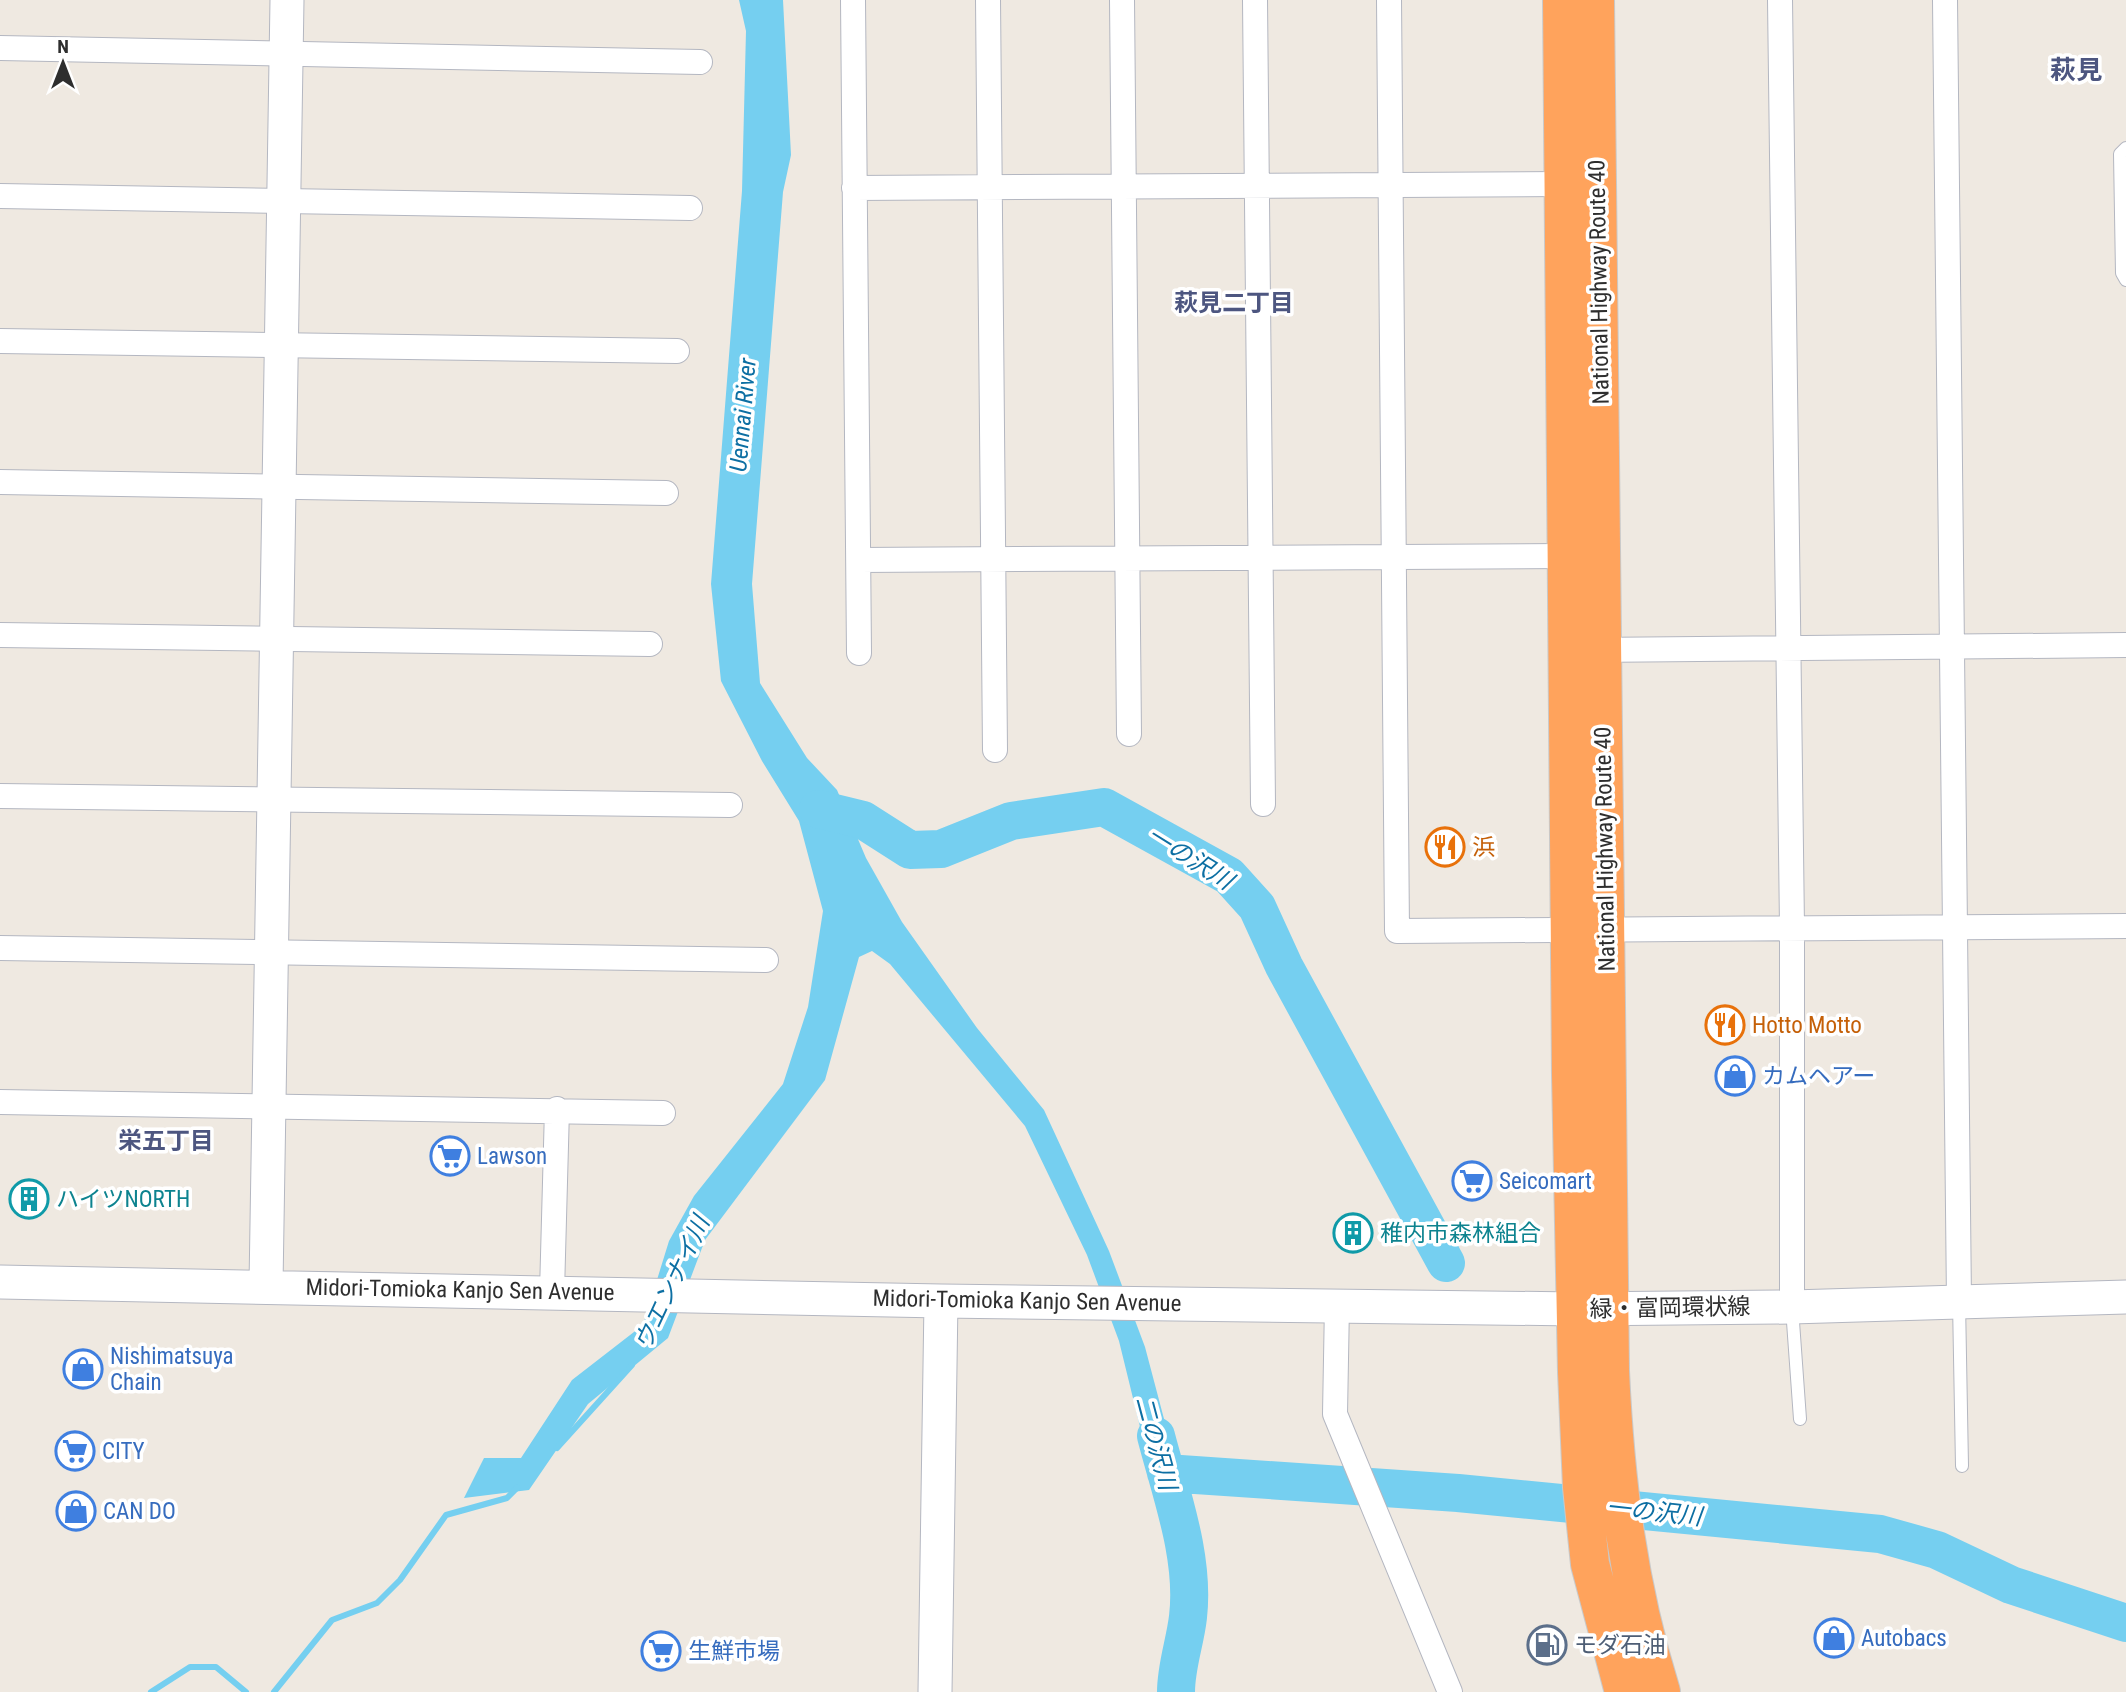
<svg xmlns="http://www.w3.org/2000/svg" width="2126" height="1692" font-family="'Roboto Condensed','Noto Sans JP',sans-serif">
<rect width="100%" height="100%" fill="#efe9e1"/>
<!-- water -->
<path fill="#75cff0" d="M739,0H783L791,155L783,192L752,584L760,683L807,758L837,790L866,858L902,922L977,1028L1044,1110L1109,1251L1145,1347L1182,1487L1154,1484L1119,1341L1087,1255L1025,1126L890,964L872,951L859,957L825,1080L705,1240L668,1338L588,1404L529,1490L464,1498L484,1458H521L572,1380L643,1325L669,1241L694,1196L783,1084L808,1007L823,911L799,821L762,761L721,681L711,584L742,191L746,31Z"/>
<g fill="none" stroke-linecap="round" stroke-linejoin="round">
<!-- stream -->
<path stroke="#75cff0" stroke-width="6" d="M557,1448L632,1365
M151,1692L190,1667H216L246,1692
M274,1692L332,1620L377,1603L400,1580L446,1515L507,1498L517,1488"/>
<!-- river -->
<path stroke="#75cff0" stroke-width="38" d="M818,809L863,820L910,850L941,849L1011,821L1104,807L1229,876L1257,907L1284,966L1446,1263
M1156,1436C1171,1494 1195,1557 1188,1617C1185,1643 1176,1666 1176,1692
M1166,1473L1458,1493L1880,1534L1937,1550L2011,1585L2126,1623"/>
<!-- lane casing -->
<g stroke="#b4b7c1" stroke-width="14">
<path id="lane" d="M2126,148L2120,154L2122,273L2126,280
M1959,1302L1962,1466
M1792,1308L1800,1419"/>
</g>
<!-- street casing -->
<g stroke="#b4b7c1" stroke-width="26">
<path id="street" d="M853,0L859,653
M988,0L995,750
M1122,0L1129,734
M1255,0L1263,804
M1389,0L1397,931L2126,926
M1780,0L1792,927V1307
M1945,0L1959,1302
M0,48L700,62
M854,188L1562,184
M0,196L690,208
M0,341L677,351
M0,482L666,493
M859,560L1567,556
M0,635L650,644
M1590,650L2126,645
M0,796L730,805
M0,948L766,960
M0,1102L663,1113
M552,1292L557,1109
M1337,1304L1335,1414L1450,1692"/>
</g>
<!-- secondary casing -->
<g stroke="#b4b7c1" stroke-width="35">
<path id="secondary" d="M0,1282L941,1301L1575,1309L1792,1307L2126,1297
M266,1285L287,0
M935,1692L941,1301"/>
</g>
<!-- highway casing -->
<g stroke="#c9c9c9" stroke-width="40">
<path id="highway" d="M1562,0L1571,1075L1577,1372L1582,1487L1590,1564L1624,1692
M1595,0L1610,1371C1615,1481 1628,1586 1661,1692"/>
</g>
<!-- lane -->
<use href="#lane" stroke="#fff" stroke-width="12"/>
<!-- street -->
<use href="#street" stroke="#fff" stroke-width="24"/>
<!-- secondary -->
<use href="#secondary" stroke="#fff" stroke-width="33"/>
<!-- highway -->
<use href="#highway" stroke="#ffa35c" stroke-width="38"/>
</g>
<!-- icons -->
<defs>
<g id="restaurant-ring" transform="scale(2.0125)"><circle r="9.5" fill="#fff" stroke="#e8710a" stroke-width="1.5"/><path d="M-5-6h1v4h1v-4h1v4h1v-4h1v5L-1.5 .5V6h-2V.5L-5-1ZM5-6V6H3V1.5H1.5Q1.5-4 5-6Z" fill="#e8710a"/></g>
<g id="shop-ring" transform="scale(2.0125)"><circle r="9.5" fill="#fff" stroke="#3f7fe0" stroke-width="1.5"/><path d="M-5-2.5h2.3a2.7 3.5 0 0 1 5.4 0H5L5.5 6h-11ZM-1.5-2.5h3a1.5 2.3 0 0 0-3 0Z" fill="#3f7fe0"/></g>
<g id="supermarket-ring" transform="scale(2.0125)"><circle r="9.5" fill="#fff" stroke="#3f7fe0" stroke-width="1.5"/><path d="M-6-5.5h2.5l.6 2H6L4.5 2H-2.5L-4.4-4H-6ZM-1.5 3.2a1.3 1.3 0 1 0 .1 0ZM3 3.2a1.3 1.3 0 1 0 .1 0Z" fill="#3f7fe0"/></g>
<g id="building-ring" transform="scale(2.0125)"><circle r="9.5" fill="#fff" stroke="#0f9aa8" stroke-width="1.5"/><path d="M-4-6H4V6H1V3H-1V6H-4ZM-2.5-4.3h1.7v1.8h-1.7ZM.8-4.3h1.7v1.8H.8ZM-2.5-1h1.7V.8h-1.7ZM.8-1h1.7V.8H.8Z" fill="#0f9aa8"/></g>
<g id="fuel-ring" transform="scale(2.0125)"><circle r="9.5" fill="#fff" stroke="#5c6f8a" stroke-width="1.5"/><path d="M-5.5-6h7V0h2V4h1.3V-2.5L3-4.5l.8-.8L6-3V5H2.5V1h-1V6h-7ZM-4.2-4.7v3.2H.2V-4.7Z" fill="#5c6f8a"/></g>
</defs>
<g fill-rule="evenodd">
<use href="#restaurant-ring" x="1445" y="847"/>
<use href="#restaurant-ring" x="1725" y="1025"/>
<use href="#shop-ring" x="1735" y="1076"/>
<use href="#supermarket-ring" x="450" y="1156"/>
<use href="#supermarket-ring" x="1472" y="1181"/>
<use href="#building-ring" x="29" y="1199"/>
<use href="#building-ring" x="1353" y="1233"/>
<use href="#shop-ring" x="83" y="1369"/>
<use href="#supermarket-ring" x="75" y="1451"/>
<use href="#shop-ring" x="76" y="1511"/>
<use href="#shop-ring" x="1834" y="1638"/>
<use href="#fuel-ring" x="1547" y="1645"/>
<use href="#supermarket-ring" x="661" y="1651"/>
</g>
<g text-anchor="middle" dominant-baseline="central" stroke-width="7" stroke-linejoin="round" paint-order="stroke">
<!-- street labels -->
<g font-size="23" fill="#2e2e2e" stroke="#fff">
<text transform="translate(1599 282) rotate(-91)">National Highway Route 40</text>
<text transform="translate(1605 849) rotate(-91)">National Highway Route 40</text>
<text transform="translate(460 1290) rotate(1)">Midori-Tomioka Kanjo Sen Avenue</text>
<text transform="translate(1027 1301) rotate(1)">Midori-Tomioka Kanjo Sen Avenue</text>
<text transform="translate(1670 1308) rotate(-1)">緑・富岡環状線</text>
</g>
<!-- food labels -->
<g font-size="23" fill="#c56008" stroke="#fff" text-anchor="start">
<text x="1472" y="847">浜</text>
<text x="1752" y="1025">Hotto Motto</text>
</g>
<!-- shop labels -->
<g font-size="23" fill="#366cbe" stroke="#fff" text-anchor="start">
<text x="1762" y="1076">カムヘアー</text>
<text x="477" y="1156">Lawson</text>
<text x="1499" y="1181">Seicomart</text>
<text x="110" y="1356">Nishimatsuya<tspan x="110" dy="26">Chain</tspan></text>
<text x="102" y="1451">CITY</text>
<text x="103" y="1511">CAN DO</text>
<text x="1861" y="1638">Autobacs</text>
<text x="688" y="1651">生鮮市場</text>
</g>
<!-- culture labels -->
<g font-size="23" fill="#0d838f" stroke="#fff" text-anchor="start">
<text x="56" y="1199">ハイツNORTH</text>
<text x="1380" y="1233">稚内市森林組合</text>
</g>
<!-- service labels -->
<g font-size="23" fill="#4e5e75" stroke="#fff" text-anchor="start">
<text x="1574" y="1645">モダ石油</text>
</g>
<!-- neighbourhood labels -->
<g font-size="24" font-weight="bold" fill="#4d5680" stroke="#fff">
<text x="1234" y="303">萩見二丁目</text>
<text x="166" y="1141">栄五丁目</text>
</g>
<!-- water labels -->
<g font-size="24" font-style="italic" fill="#0d6fa3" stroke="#fff">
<text transform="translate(743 415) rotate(-85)">Uennai River</text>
<text transform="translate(1190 858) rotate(32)">一の沢川</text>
<text transform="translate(672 1283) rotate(-65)">ウエンナイ川</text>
<text transform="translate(1156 1443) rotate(75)">二の沢川</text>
<text transform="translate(1654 1512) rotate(6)">一の沢川</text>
</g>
<!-- quarter labels -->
<g font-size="26" font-weight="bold" fill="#4d5680" stroke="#fff">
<text x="2076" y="70">萩見</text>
</g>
</g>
<!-- north arrow -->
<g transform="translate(63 63)" stroke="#ffffff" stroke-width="5" paint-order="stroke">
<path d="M0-5L12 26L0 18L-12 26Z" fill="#2e2e2e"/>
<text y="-10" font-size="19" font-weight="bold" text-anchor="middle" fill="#2e2e2e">N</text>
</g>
</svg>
